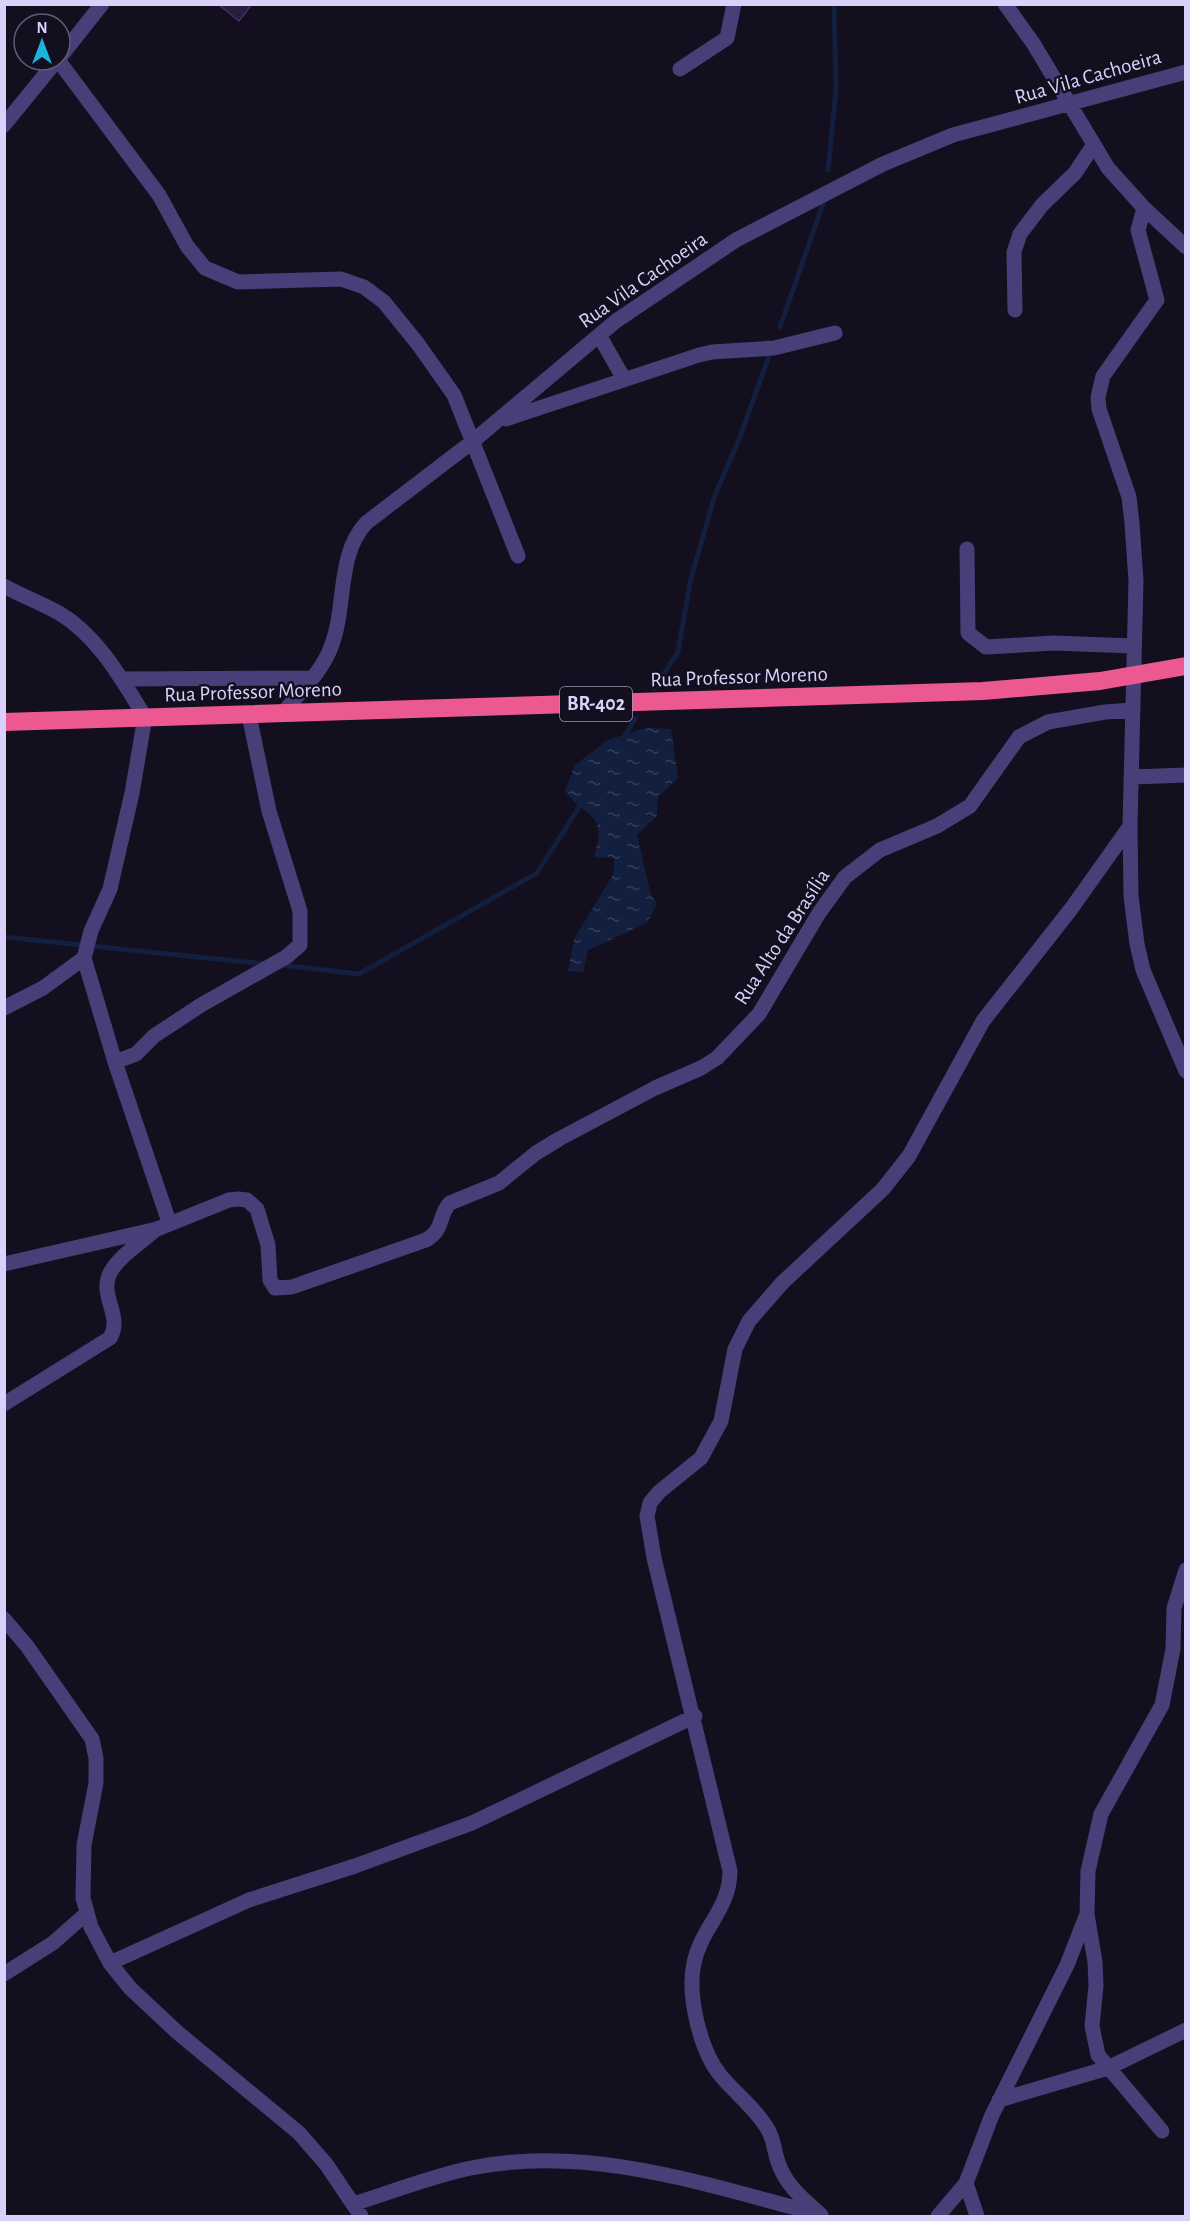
<svg xmlns="http://www.w3.org/2000/svg" width="1190" height="2221" font-family="'Alegreya Sans',sans-serif">
<defs>
<pattern id="water-ripples" width="26" height="14" patternUnits="userSpaceOnUse" patternTransform="scale(1.5)"><rect width="26" height="14" fill="#121f3e"/><path d="M2 4q2-2 4 0t4 0M15 11q2-2 4 0t4 0" fill="none" stroke="#343e5b"/></pattern>
</defs>
<rect width="100%" height="100%" fill="#130f1e"/>
<!-- water -->
<path fill="url(#water-ripples)" d="M645,728L671,729L678,778L658,797L657,816L637,835L651,895L657,904L647,923L588,950L583,972L568,971L574,939L614,873V858L594,857C608,810 587,821 565,791L575,765L608,740Z"/>
<g fill="none" stroke-linecap="round" stroke-linejoin="round">
<!-- stream -->
<path stroke="#121f3e" stroke-width="5" d="M828,170L836,90L834,4
M780,327L824,201
M654,689L678,652L690,582L715,495L740,437L769,356
M622,740L635,719
M4,937L265,964
M281,965L359,974L537,873L583,801"/>
</g>
<!-- building -->
<path fill="#271d3d" stroke="#423166" stroke-width="1.5" d="M218,4H252L239,21Z"/>
<g fill="none" stroke-linecap="round" stroke-linejoin="round">
<!-- minor -->
<path stroke="#473f78" stroke-width="15" d="M1005,4L1033,43L1108,168L1144,208L1186,247
M60,57L102,4
M58,60L159,195L187,246L205,268L238,282L341,279L364,287L384,302L418,344L454,395L518,556
M680,69L727,38L734,4
M4,125L57,60
M1144,208L1138,230L1157,300L1103,376L1098,397L1099,409L1129,497L1132,523L1136,581L1130,826L1131,896L1137,944L1143,970L1186,1071
M1015,310L1014,252L1020,234L1042,205L1075,173L1093,146
M599,335L624,379
M506,419L699,355L712,352L774,348L835,333
M967,549L968,633L986,647L1054,643L1134,646
M4,586C22,596 41,603 59,613C98,636 122,680 145,717L132,793L110,889L91,931L84,958L115,1062L169,1222
M121,679L311,678
M282,714C299,693 322,672 331,647C347,606 336,556 366,523L472,442L616,321L736,240L883,164L953,135L1186,72
M1132,777L1186,775
M4,1008L43,988L84,958
M115,1062L136,1054L154,1036L201,1005L286,957L300,945V911L269,811L249,715
M4,1264L157,1229L229,1200L238,1199L247,1200L257,1209L268,1245L270,1280L275,1288L292,1287L426,1240C445,1229 438,1215 450,1203L499,1183L536,1153L559,1139L655,1088L701,1068L717,1058L759,1014L819,913L845,877L880,850L937,826L970,806L1019,737L1048,722L1105,712L1133,710
M4,1404L110,1338C123,1317 100,1297 109,1275C117,1257 141,1243 155,1230
M4,1619L27,1646L92,1739L96,1758V1783L84,1845L83,1898L91,1927L110,1963L130,1988L177,2032L299,2133L326,2164L361,2216
M1087,1914L1095,1962L1096,1986L1092,2026L1098,2055L1162,2131
M110,1963L249,1900L355,1866L472,1823L695,1716
M4,1974L53,1943L87,1913
M999,2100L1108,2068L1186,2030
M966,2183L977,2216
M353,2204C392,2192 432,2176 471,2168C588,2144 707,2185 818,2214
M821,2215C803,2199 786,2186 778,2162C774,2151 774,2138 767,2128C755,2108 736,2094 721,2076C700,2051 687,1995 694,1963C701,1928 730,1909 730,1871L654,1558L647,1516L650,1503L659,1492L701,1458L721,1421L735,1349L749,1321L782,1283L883,1189L909,1156L983,1021L1071,909L1130,826
M938,2216L966,2183L992,2115L1067,1965L1087,1914L1088,1871L1101,1814L1162,1705L1173,1649L1174,1608L1186,1570"/>
<!-- highway -->
<path stroke="#ec5990" stroke-width="18" d="M4,722L983,691L1100,681L1186,666"/>
</g>
<g text-anchor="middle" dominant-baseline="central" stroke-width="5" stroke-linejoin="round" paint-order="stroke">
<!-- shield labels -->
<rect fill="#130f1e" stroke="#9e97b8" stroke-width="1.5" x="560" y="687" width="72" height="34" rx="4.5"/>
<g font-size="20" font-weight="bold" fill="#dad1fa">
<text x="596" y="704">BR-402</text>
</g>
<!-- street labels -->
<g font-size="21" fill="#dad1fa" stroke="#130f1e">
<text transform="translate(1088 77) rotate(-16)">Rua Vila Cachoeira</text>
<text transform="translate(643 280) rotate(-35)">Rua Vila Cachoeira</text>
<text transform="translate(739 677) rotate(-2)">Rua Professor Moreno</text>
<text transform="translate(253 692) rotate(-2)">Rua Professor Moreno</text>
<text transform="translate(782 937) rotate(-57)">Rua Alto da Brasília</text>
</g>
</g>
<!-- border -->
<rect width="1190" height="2221" fill="none" stroke="#dad1fa" stroke-width="12"/>
<!-- north arrow -->
<g transform="translate(42 42)"><circle r="28" fill="#130f1e" stroke="#635d76" stroke-width="1.5"/>
<path d="M0-4.5L10 22L0 15L-10 22Z" fill="#19b4dd"/>
<text y="-9" font-size="16" font-weight="bold" text-anchor="middle" fill="#dad1fa">N</text>
</g>
</svg>
